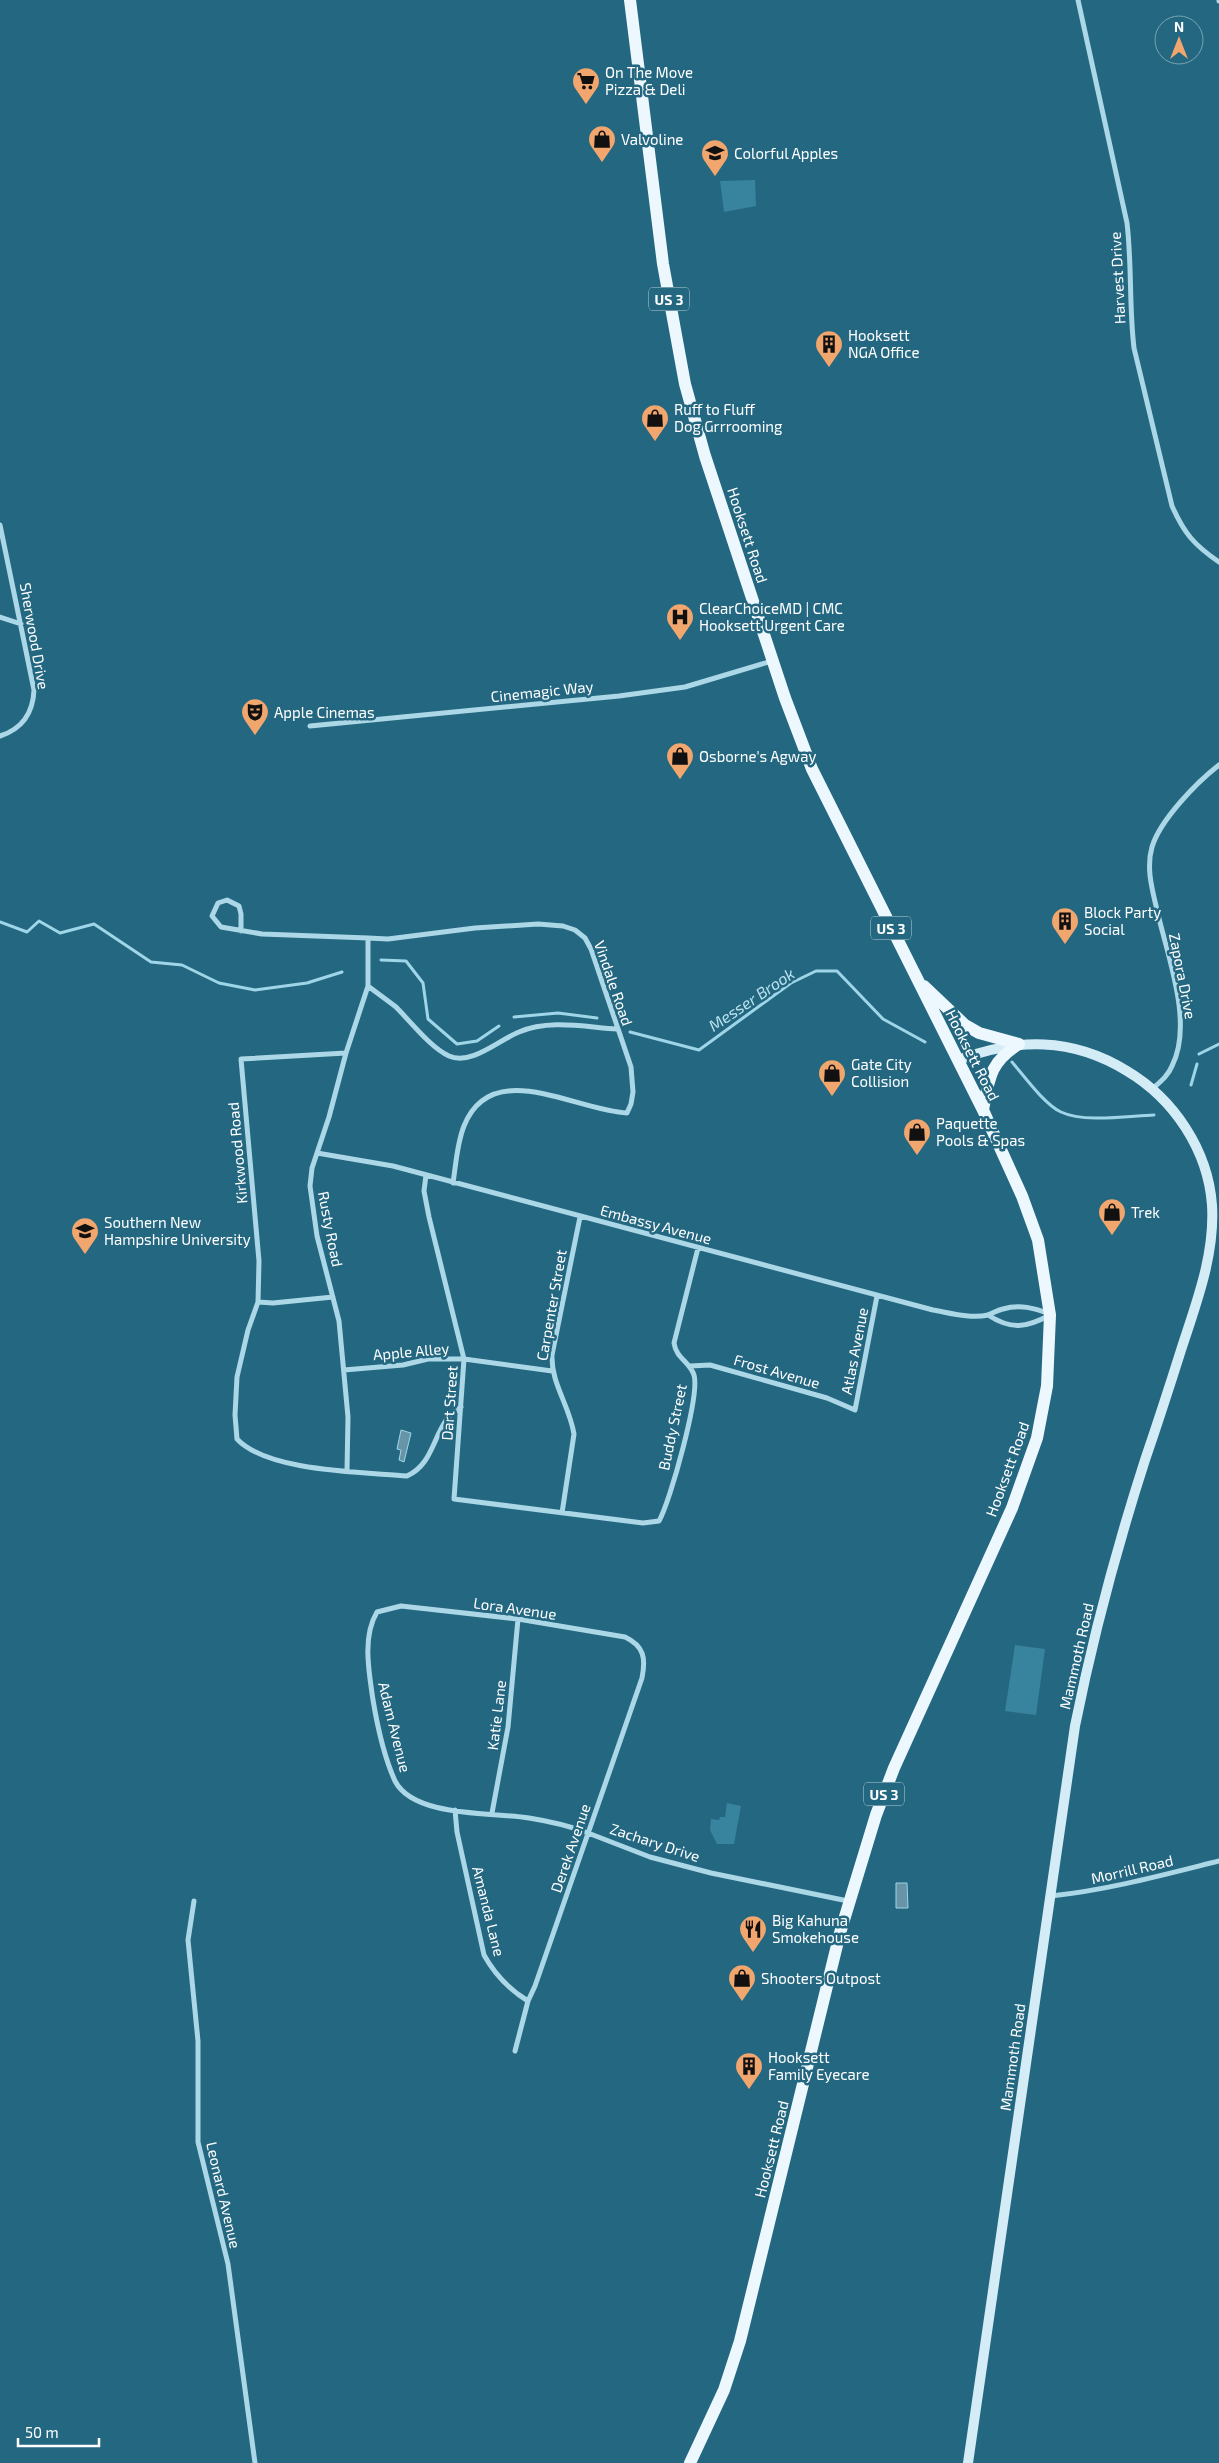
<svg xmlns="http://www.w3.org/2000/svg" width="1219" height="2463" font-family="'Exo 2',sans-serif">
<rect width="100%" height="100%" fill="#246781"/>
<!-- green -->
<path fill="#38839e" d="M755,180L756,206L724,212L720,181Z
M1015,1645L1045,1649L1036,1715L1005,1711Z
M727,1803L741,1806L734,1844H717L710,1830L711,1819L719,1820L720,1817H725Z"/>
<!-- water -->
<path fill="#6795a7" stroke="#9fd5e8" d="M401,1430L411,1433L404,1462L399,1460L401,1450L397,1449Z
M896,1883H907L908,1908H896Z"/>
<g fill="none" stroke-linecap="round" stroke-linejoin="round">
<!-- stream -->
<path stroke="#9fd5e8" stroke-width="3" d="M0,922L27,932L39,921L60,933L94,924L151,962L182,965L219,983L255,990L307,983L342,972
M381,960L406,961L423,983L428,1019L457,1044L477,1041L499,1026
M514,1017L558,1013L597,1018
M630,1032L699,1050L791,983L816,971H837L883,1019L925,1042
M1199,1054L1219,1044
M1012,1062C1024,1076 1045,1105 1061,1112C1084,1123 1128,1116 1154,1115
M1191,1085L1197,1064"/>
<!-- minor -->
<path stroke="#abd7e7" stroke-width="5" d="M1078,0L1127,223C1132,265 1129,307 1134,348L1172,506C1184,533 1194,545 1219,562
M1219,0V1
M0,525L34,690C33,713 22,729 0,736
M0,617L21,624
M310,726L619,696L685,687L772,661
M241,931V914L239,906L227,900L218,903L212,916L221,927L262,934L368,938L388,939L475,928L538,924L563,926L575,930L585,938L591,949L631,1067L633,1092L631,1104L627,1113C576,1111 492,1056 464,1126C457,1143 456,1164 453,1183
M368,986C377,993 387,1000 396,1007C410,1021 431,1048 449,1056C471,1066 499,1040 519,1032C549,1019 585,1027 617,1029
M346,1053L241,1059L259,1261L258,1302L248,1330L237,1377L235,1415L237,1439C268,1472 363,1472 407,1476C438,1462 432,1423 461,1407
M1152,1089C1160,1082 1168,1076 1172,1066C1194,1023 1167,955 1157,910C1152,889 1146,868 1152,847C1160,820 1197,782 1219,765
M317,1153L393,1166L933,1310C950,1313 971,1319 988,1315C993,1313 998,1310 1003,1309C1020,1304 1034,1308 1050,1314
M426,1175L424,1191L429,1217L464,1359L454,1499L643,1523L659,1521C670,1502 700,1395 694,1375C690,1362 676,1358 674,1343L698,1248
M258,1302L273,1303L333,1297
M988,1315C1011,1330 1026,1328 1050,1315
M690,1366L710,1365L827,1398L855,1410L877,1296
M344,1370L403,1365L428,1359H464L552,1371
M347,1471L348,1417L339,1321L317,1236L310,1186L312,1168L329,1117L346,1053L368,986V938
M562,1513L574,1434C569,1404 551,1384 552,1355L580,1217
M455,1810L457,1832L484,1955C494,1973 510,1990 528,2001
M492,1813L508,1727L518,1619
M1051,1896C1108,1890 1163,1875 1219,1861
M194,1901L188,1940L198,2041V2142L228,2264L255,2463
M515,2051L528,2001L535,1986L642,1678C646,1658 644,1646 625,1637L518,1619L401,1606L377,1612C362,1637 369,1672 373,1700C377,1724 385,1759 395,1781C414,1818 494,1812 529,1818C548,1821 570,1826 588,1833L650,1857L711,1873L848,1901"/>
<!-- secondary -->
<path stroke="#d4ecf6" stroke-width="10" d="M958,1060C1017,1038 1072,1037 1127,1071C1174,1099 1208,1150 1212,1205C1215,1254 1197,1301 1182,1347C1170,1385 1158,1422 1145,1460C1117,1547 1093,1636 1075,1726L968,2463"/>
<!-- primary -->
<path stroke="#ecf8fd" stroke-width="12" d="M630,0L663,264L685,384L705,456L785,698L812,769L983,1110L1022,1196L1038,1240L1050,1315L1047,1386L1037,1438L1012,1508L894,1768L876,1815L840,1933L740,2341L724,2390L690,2463
M924,986L965,1025L979,1033L1019,1044
M983,1110C989,1078 990,1062 1019,1044"/>
</g>
<!-- icons -->
<defs>
<g id="supermarket-pin" transform="scale(1.4375)"><path d="M0 17L-7.5 6A9.5 9.5 0 1 1 7.5 6Z" fill="#f1a66e" stroke="#246781"/><path d="M-6-5.5h2.5l.6 2H6L4.5 2H-2.5L-4.4-4H-6ZM-1.5 3.2a1.3 1.3 0 1 0 .1 0ZM3 3.2a1.3 1.3 0 1 0 .1 0Z" fill="#111"/></g>
<g id="shop-pin" transform="scale(1.4375)"><path d="M0 17L-7.5 6A9.5 9.5 0 1 1 7.5 6Z" fill="#f1a66e" stroke="#246781"/><path d="M-5-2.5h2.3a2.7 3.5 0 0 1 5.4 0H5L5.5 6h-11ZM-1.5-2.5h3a1.5 2.3 0 0 0-3 0Z" fill="#111"/></g>
<g id="school-pin" transform="scale(1.4375)"><path d="M0 17L-7.5 6A9.5 9.5 0 1 1 7.5 6Z" fill="#f1a66e" stroke="#246781"/><path d="M0-5L7-2L0 1L-7-2ZM-4 1L0 2.5L4 1V4Q0 6-4 4Z" fill="#111"/></g>
<g id="building-pin" transform="scale(1.4375)"><path d="M0 17L-7.5 6A9.5 9.5 0 1 1 7.5 6Z" fill="#f1a66e" stroke="#246781"/><path d="M-4-6H4V6H1V3H-1V6H-4ZM-2.5-4.3h1.7v1.8h-1.7ZM.8-4.3h1.7v1.8H.8ZM-2.5-1h1.7V.8h-1.7ZM.8-1h1.7V.8H.8Z" fill="#111"/></g>
<g id="hospital-pin" transform="scale(1.4375)"><path d="M0 17L-7.5 6A9.5 9.5 0 1 1 7.5 6Z" fill="#f1a66e" stroke="#246781"/><path d="M-5-5h3v3.5h4V-5h3V5h-3V1.5h-4V5h-3Z" fill="#111"/></g>
<g id="theatre-pin" transform="scale(1.4375)"><path d="M0 17L-7.5 6A9.5 9.5 0 1 1 7.5 6Z" fill="#f1a66e" stroke="#246781"/><path d="M-5-5.5Q0-4 5-5.5V0Q5 5 0 6Q-5 5-5 0ZM-3.3-2.5H-1v1.5H-3.3ZM1-2.5H3.3v1.5H1ZM-2.8 1Q0 5.5 2.8 1Z" fill="#111"/></g>
<g id="university-pin" transform="scale(1.4375)"><path d="M0 17L-7.5 6A9.5 9.5 0 1 1 7.5 6Z" fill="#f1a66e" stroke="#246781"/><path d="M0-5L7-2L0 1L-7-2ZM-4 1L0 2.5L4 1V4Q0 6-4 4Z" fill="#111"/></g>
<g id="restaurant-pin" transform="scale(1.4375)"><path d="M0 17L-7.5 6A9.5 9.5 0 1 1 7.5 6Z" fill="#f1a66e" stroke="#246781"/><path d="M-5-6h1v4h1v-4h1v4h1v-4h1v5L-1.5 .5V6h-2V.5L-5-1ZM5-6V6H3V1.5H1.5Q1.5-4 5-6Z" fill="#111"/></g>
</defs>
<g fill-rule="evenodd">
<use href="#supermarket-pin" x="586" y="81"/>
<use href="#shop-pin" x="602" y="139"/>
<use href="#school-pin" x="715" y="153"/>
<use href="#building-pin" x="829" y="344"/>
<use href="#shop-pin" x="655" y="418"/>
<use href="#hospital-pin" x="680" y="617"/>
<use href="#theatre-pin" x="255" y="712"/>
<use href="#shop-pin" x="680" y="756"/>
<use href="#building-pin" x="1065" y="921"/>
<use href="#shop-pin" x="832" y="1073"/>
<use href="#shop-pin" x="917" y="1132"/>
<use href="#shop-pin" x="1112" y="1212"/>
<use href="#university-pin" x="85" y="1231"/>
<use href="#restaurant-pin" x="753" y="1929"/>
<use href="#shop-pin" x="742" y="1978"/>
<use href="#building-pin" x="749" y="2066"/>
</g>
<g text-anchor="middle" dominant-baseline="central" stroke-width="5" stroke-linejoin="round" paint-order="stroke">
<!-- shield labels -->
<g fill="#246781" stroke="#bdd1d9" stroke-width="1">
<rect x="649" y="287.5" width="40" height="23" rx="4"/>
<rect x="871" y="916.5" width="40" height="23" rx="4"/>
<rect x="864" y="1782.5" width="40" height="23" rx="4"/>
</g>
<g font-size="14" font-weight="bold" fill="#fff">
<text x="669" y="299">US 3</text>
<text x="891" y="928">US 3</text>
<text x="884" y="1794">US 3</text>
</g>
<!-- poi labels -->
<g font-size="15" fill="#fff" stroke="#246781" text-anchor="start">
<text x="605" y="72">On The Move<tspan x="605" dy="17">Pizza &amp; Deli</tspan></text>
<text x="621" y="139">Valvoline</text>
<text x="734" y="153">Colorful Apples</text>
<text x="848" y="335">Hooksett<tspan x="848" dy="17">NGA Office</tspan></text>
<text x="674" y="409">Ruff to Fluff<tspan x="674" dy="17">Dog Grrrooming</tspan></text>
<text x="699" y="608">ClearChoiceMD | CMC<tspan x="699" dy="17">Hooksett Urgent Care</tspan></text>
<text x="274" y="712">Apple Cinemas</text>
<text x="699" y="756">Osborne's Agway</text>
<text x="1084" y="912">Block Party<tspan x="1084" dy="17">Social</tspan></text>
<text x="851" y="1064">Gate City<tspan x="851" dy="17">Collision</tspan></text>
<text x="936" y="1123">Paquette<tspan x="936" dy="17">Pools &amp; Spas</tspan></text>
<text x="1131" y="1212">Trek</text>
<text x="104" y="1222">Southern New<tspan x="104" dy="17">Hampshire University</tspan></text>
<text x="772" y="1920">Big Kahuna<tspan x="772" dy="17">Smokehouse</tspan></text>
<text x="761" y="1978">Shooters Outpost</text>
<text x="768" y="2057">Hooksett<tspan x="768" dy="17">Family Eyecare</tspan></text>
</g>
<!-- street labels -->
<g font-size="15" fill="#fff" stroke="#246781">
<text transform="translate(1117 278) rotate(-93)">Harvest Drive</text>
<text transform="translate(748 535) rotate(72)">Hooksett Road</text>
<text transform="translate(35 636) rotate(80)">Sherwood Drive</text>
<text transform="translate(542 691) rotate(-6)">Cinemagic Way</text>
<text transform="translate(1183 976) rotate(79)">Zapora Drive</text>
<text transform="translate(614 983) rotate(71)">Vindale Road</text>
<text transform="translate(973 1055) rotate(63)">Hooksett Road</text>
<text transform="translate(237 1153) rotate(-95)">Kirkwood Road</text>
<text transform="translate(656 1224) rotate(15)">Embassy Avenue</text>
<text transform="translate(331 1229) rotate(79)">Rusty Road</text>
<text transform="translate(551 1305) rotate(-80)">Carpenter Street</text>
<text transform="translate(411 1351) rotate(-5)">Apple Alley</text>
<text transform="translate(854 1351) rotate(-79)">Atlas Avenue</text>
<text transform="translate(777 1371) rotate(16)">Frost Avenue</text>
<text transform="translate(449 1403) rotate(-86)">Dart Street</text>
<text transform="translate(672 1427) rotate(-78)">Buddy Street</text>
<text transform="translate(1007 1469) rotate(-70)">Hooksett Road</text>
<text transform="translate(515 1608) rotate(8)">Lora Avenue</text>
<text transform="translate(1076 1656) rotate(-77)">Mammoth Road</text>
<text transform="translate(496 1715) rotate(-83)">Katie Lane</text>
<text transform="translate(395 1727) rotate(76)">Adam Avenue</text>
<text transform="translate(655 1842) rotate(18)">Zachary Drive</text>
<text transform="translate(570 1848) rotate(-71)">Derek Avenue</text>
<text transform="translate(1132 1869) rotate(-13)">Morrill Road</text>
<text transform="translate(489 1911) rotate(76)">Amanda Lane</text>
<text transform="translate(1012 2057) rotate(-82)">Mammoth Road</text>
<text transform="translate(771 2149) rotate(-76)">Hooksett Road</text>
<text transform="translate(224 2195) rotate(77)">Leonard Avenue</text>
</g>
<!-- water labels -->
<g font-size="16" font-style="italic" fill="#bae2ef" stroke="#246781">
<text transform="translate(751 999) rotate(-34)">Messer Brook</text>
</g>
</g>
<!-- north arrow -->
<g transform="translate(1179 40)"><circle r="24" fill="#246781" stroke="#7ca4b3"/>
<path d="M0-4L9 19L0 12L-9 19Z" fill="#f1a66e"/>
<text y="-8" font-size="14" font-weight="bold" text-anchor="middle" fill="#ffffff">N</text>
</g>
<!-- scale -->
<path d="M18 2438v8h81v-8" fill="none" stroke="#ffffff" stroke-width="2.5"/>
<text x="25" y="2438" font-size="15" fill="#ffffff" stroke="#246781" stroke-width="4" paint-order="stroke">50 m</text>
</svg>
